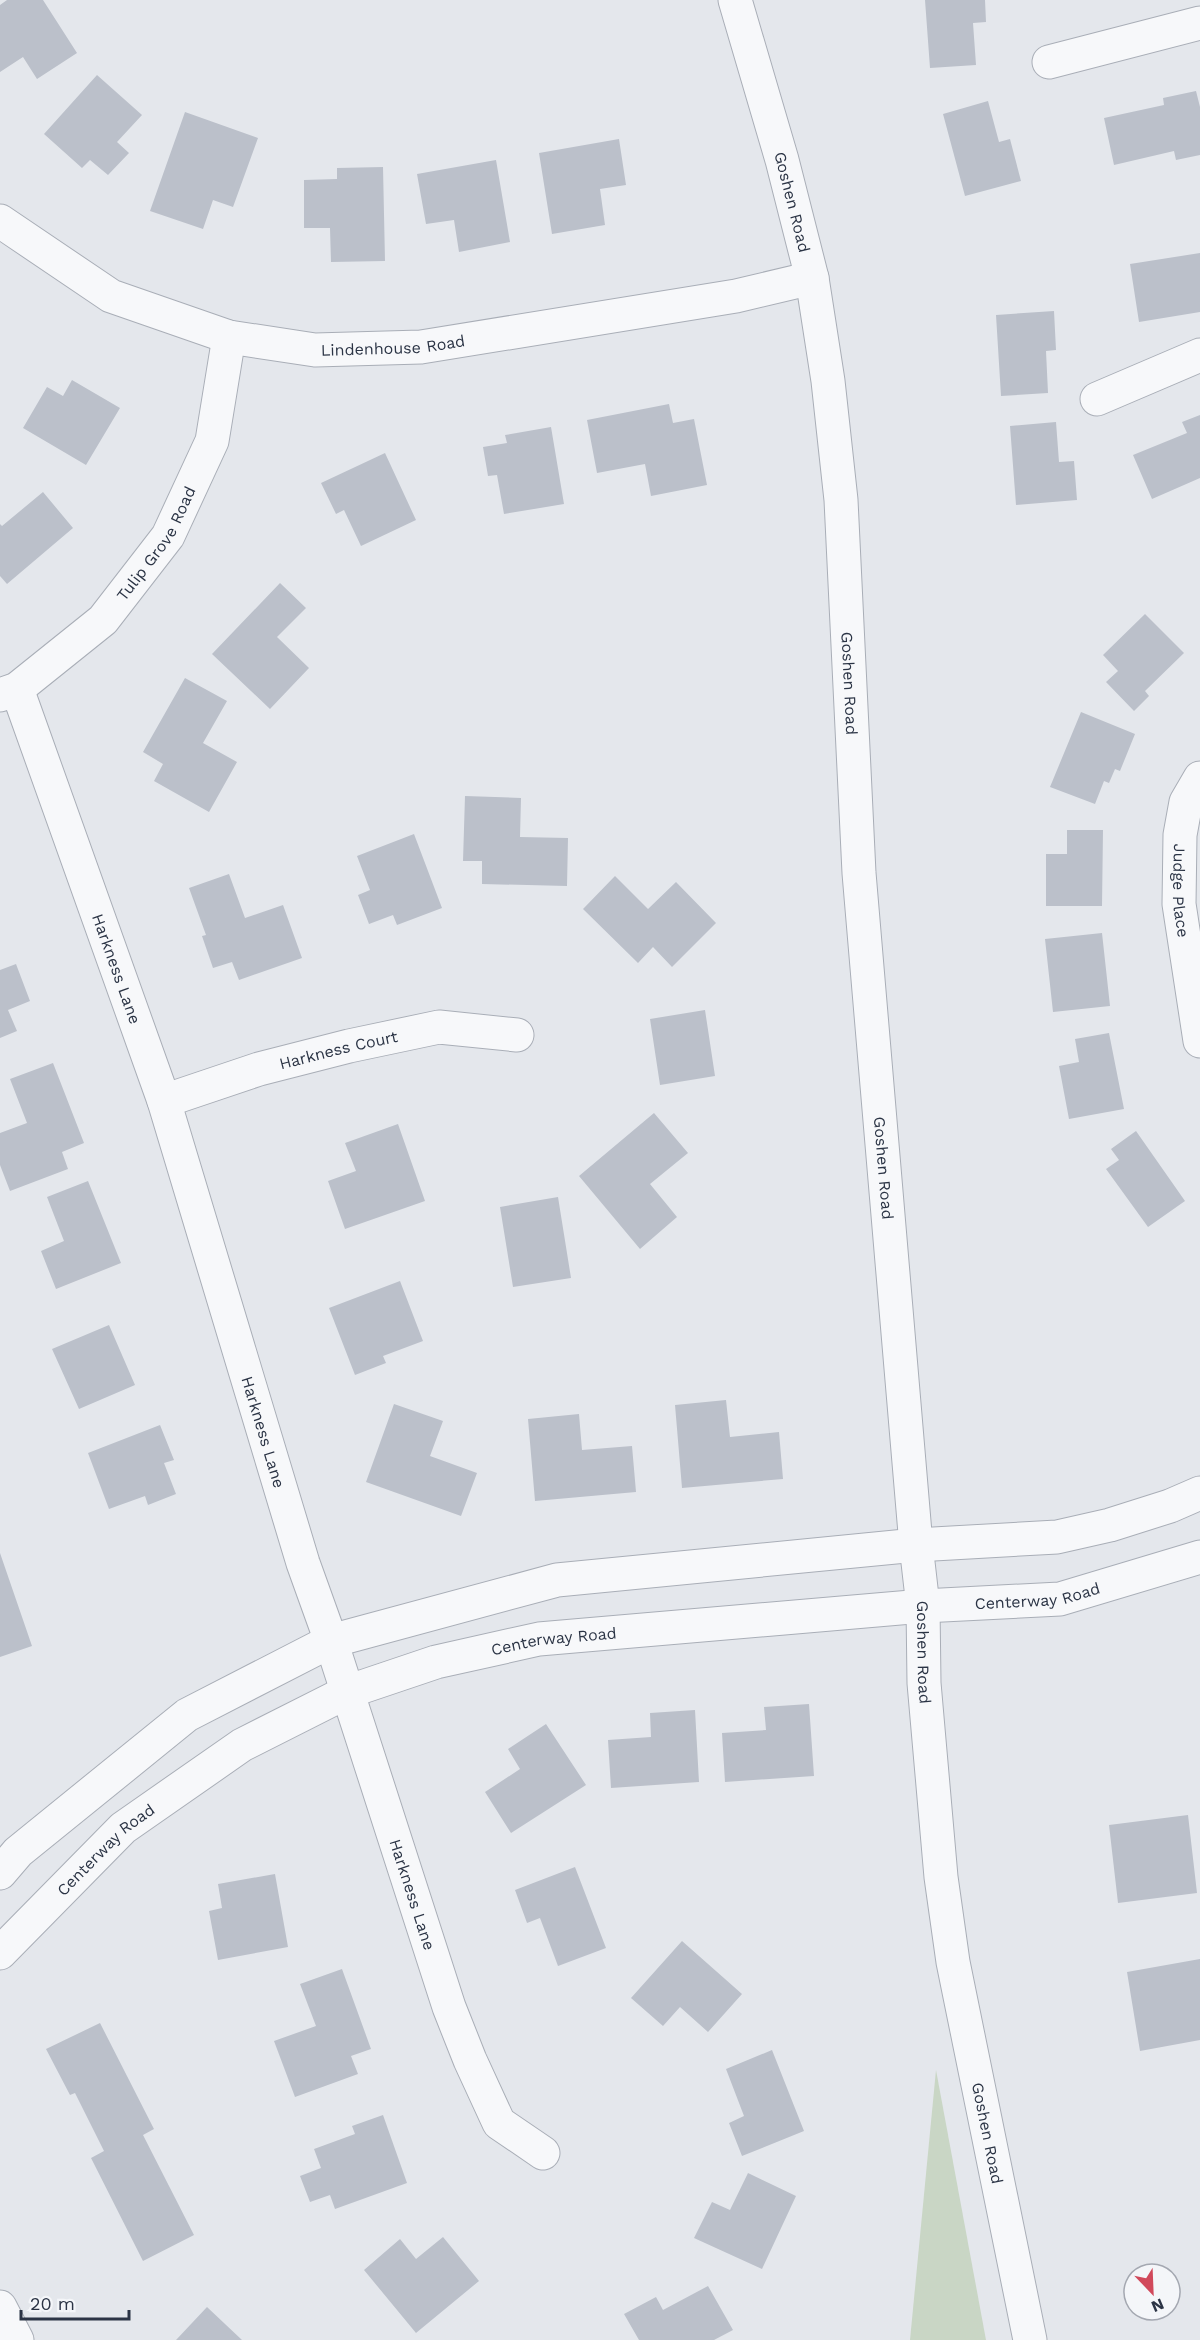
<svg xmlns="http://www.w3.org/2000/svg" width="1200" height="2340" font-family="'Work Sans',sans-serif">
<rect width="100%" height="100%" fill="#e4e7ec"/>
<!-- green -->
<path fill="#c9d6c5" d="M936,2070L986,2340H910Z"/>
<!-- building -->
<path fill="#bbc0ca" d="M7,0H43L77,53L37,79L23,57L0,72V5Z
M925,0H985L986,22L973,23L976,65L930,68Z
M97,75L142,115L117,142L129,153L108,175L90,160L82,168L44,134Z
M1196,91L1200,107V155L1176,160L1174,151L1114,165L1104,118L1164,105L1163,98Z
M988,101L999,142L1010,139L1021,181L965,196L943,114Z
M185,112L258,138L233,207L213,200L203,229L150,211Z
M619,139L626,185L600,189L605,225L552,234L539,153Z
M496,160L510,242L459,252L454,220L426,224L417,174Z
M383,167L385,261L331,262L330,228H304V180L337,179V168Z
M1200,253V312L1139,322L1130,264Z
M1054,311L1056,350L1046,351L1048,393L1001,396L996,315Z
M72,380L120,408L86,465L23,428L47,387L63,396Z
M669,404L673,423L694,419L707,485L651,496L645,464L597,473L587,420Z
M1200,415V478L1152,499L1133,455L1187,433L1182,422Z
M1056,422L1059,462L1074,461L1077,500L1016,505L1010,426Z
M551,427L564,504L504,514L497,475L488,476L483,447L507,443L505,435Z
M385,453L416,520L361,546L344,510L336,514L321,483Z
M43,492L73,528L7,584L0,576V524L2,526Z
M280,583L306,608L277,637L309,668L270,709L212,654Z
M1145,614L1184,653L1145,691L1149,696L1134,711L1106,682L1118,671L1103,655Z
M185,678L227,701L203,743L237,762L209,812L154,781L163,764L143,752Z
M1081,712L1135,734L1120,771L1115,769L1109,783L1104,781L1095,804L1050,787Z
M465,796L521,798L520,837L568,838L567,886L482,884V861H463Z
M1067,830H1103L1102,906H1046V854H1067Z
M414,834L442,908L397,925L393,915L369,924L358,895L370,890L357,856Z
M229,874L245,918L283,905L302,958L239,980L232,962L213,968L202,936L206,935L189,888Z
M615,876L648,909L676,882L716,923L672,967L653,947L638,963L583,909Z
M1102,933L1110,1006L1053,1012L1045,939Z
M16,964L30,1001L8,1010L17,1031L0,1038V970Z
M705,1010L715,1076L660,1085L650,1019Z
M1109,1033L1124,1109L1069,1119L1059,1066L1079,1062L1075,1039Z
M53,1063L84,1143L62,1152L68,1169L10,1191L0,1165V1133L27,1123L10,1079Z
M654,1113L688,1153L650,1184L677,1217L640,1249L579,1176Z
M398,1124L425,1201L345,1229L328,1181L356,1171L345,1143Z
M1136,1131L1185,1201L1148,1227L1106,1169L1119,1160L1111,1149Z
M88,1181L121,1263L56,1289L41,1251L64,1241L47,1197Z
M558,1197L571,1278L513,1287L500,1207Z
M400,1281L423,1341L383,1356L386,1363L355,1375L329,1308Z
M109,1325L135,1385L79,1409L52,1349Z
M726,1400L730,1437L779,1432L783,1479L682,1488L675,1405Z
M394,1404L443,1421L430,1456L477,1473L461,1516L366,1482Z
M579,1414L582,1450L632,1446L636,1492L535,1501L528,1419Z
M160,1425L174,1460L164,1463L176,1494L148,1505L145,1496L109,1509L88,1453Z
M0,1553L32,1646L0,1657Z
M809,1704L814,1776L725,1782L722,1733L766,1730L764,1707Z
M695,1710L699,1782L611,1788L608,1740L651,1737L650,1713Z
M546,1724L586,1785L511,1833L485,1792L520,1769L508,1749Z
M1188,1815L1197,1893L1118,1903L1109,1825Z
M575,1867L606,1948L558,1966L540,1918L527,1923L515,1890Z
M275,1874L288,1947L218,1960L209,1911L222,1908L218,1884Z
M682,1941L742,1994L708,2032L680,2007L663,2026L631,1998Z
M1200,1959V2040L1140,2051L1127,1972Z
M342,1969L371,2049L351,2056L358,2074L295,2097L274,2041L316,2026L300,1984Z
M100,2023L154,2129L143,2135L194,2235L143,2261L91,2158L104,2151L75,2093L70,2095L46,2049Z
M772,2050L804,2131L742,2156L729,2123L744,2116L726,2069Z
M383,2115L407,2183L335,2209L330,2195L310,2202L300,2176L321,2168L314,2149L355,2134L352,2126Z
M748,2173L796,2196L762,2269L694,2238L712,2202L730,2210Z
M443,2237L479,2281L416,2333L364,2270L400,2239L416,2259Z
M708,2286L733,2330L714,2340H639L624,2314L656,2297L663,2310Z
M207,2307L242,2340H176Z"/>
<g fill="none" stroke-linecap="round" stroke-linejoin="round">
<!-- minor casing -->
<g stroke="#a9aeb7" stroke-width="35">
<g id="minor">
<path id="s1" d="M735,0L782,160L812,278L828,381L841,500L859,873L916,1545L923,1606L924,1683L941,1877L953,1962L1030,2340"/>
<path d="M1049,62L1200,23"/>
<path id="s2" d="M0,221L111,296L229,337L315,350L421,347L736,296L812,278"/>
<path d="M1097,399L1200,355"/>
<path id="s3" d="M17,689L164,1101L303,1563L331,1641L449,2007L470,2060L499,2123L543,2153"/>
<path id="s4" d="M0,695L17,689L103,620L168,536L212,441L229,337"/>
<path id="s5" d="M1200,778L1186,802L1180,835L1179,904L1200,1041"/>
<path id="s6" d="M164,1101L259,1069L349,1046L439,1027L517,1035"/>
<path d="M0,1873L18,1852L187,1715L331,1641L557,1580L916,1545L1057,1537L1110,1525L1170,1506L1200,1493"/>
<path id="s7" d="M0,1953L123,1828L242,1745L347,1692L436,1662L539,1639L923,1606L1060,1599L1200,1557"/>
<path d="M0,2307L17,2340"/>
</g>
</g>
<!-- minor -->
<use href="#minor" stroke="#f7f8fa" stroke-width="33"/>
</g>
<g text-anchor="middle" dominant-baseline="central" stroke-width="4.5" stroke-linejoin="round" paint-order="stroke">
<!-- street labels -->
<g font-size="16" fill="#2b3445" stroke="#f4f6f9">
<text stroke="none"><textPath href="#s1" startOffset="210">Goshen Road</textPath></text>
<text stroke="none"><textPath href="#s2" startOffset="424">Lindenhouse Road</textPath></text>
<text stroke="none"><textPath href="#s4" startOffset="222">Tulip Grove Road</textPath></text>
<text stroke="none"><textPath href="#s1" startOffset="696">Goshen Road</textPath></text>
<text stroke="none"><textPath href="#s5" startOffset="117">Judge Place</textPath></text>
<text stroke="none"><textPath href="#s3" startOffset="297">Harkness Lane</textPath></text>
<text stroke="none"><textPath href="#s6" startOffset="182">Harkness Court</textPath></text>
<text stroke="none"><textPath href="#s1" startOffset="1182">Goshen Road</textPath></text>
<text stroke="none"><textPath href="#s3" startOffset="783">Harkness Lane</textPath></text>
<text stroke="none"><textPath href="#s7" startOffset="1138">Centerway Road</textPath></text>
<text stroke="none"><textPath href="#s7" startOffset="652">Centerway Road</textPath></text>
<text stroke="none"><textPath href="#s1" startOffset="1668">Goshen Road</textPath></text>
<text stroke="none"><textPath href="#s7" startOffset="148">Centerway Road</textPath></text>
<text stroke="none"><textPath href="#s3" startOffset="1269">Harkness Lane</textPath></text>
<text stroke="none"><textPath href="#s1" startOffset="2154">Goshen Road</textPath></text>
</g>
</g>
<!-- north arrow -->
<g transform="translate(1152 2292) rotate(157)"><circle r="28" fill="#f4f6f9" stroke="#a4a8b1" stroke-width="1.5"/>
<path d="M0-4.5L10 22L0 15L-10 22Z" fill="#d1495b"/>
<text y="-9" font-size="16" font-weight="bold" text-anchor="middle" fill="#2b3445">N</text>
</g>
<!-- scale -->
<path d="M21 2310v9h108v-9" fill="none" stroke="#2b3445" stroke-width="3"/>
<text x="30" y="2310" font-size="18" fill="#2b3445" stroke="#f4f6f9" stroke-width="4.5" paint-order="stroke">20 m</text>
</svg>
